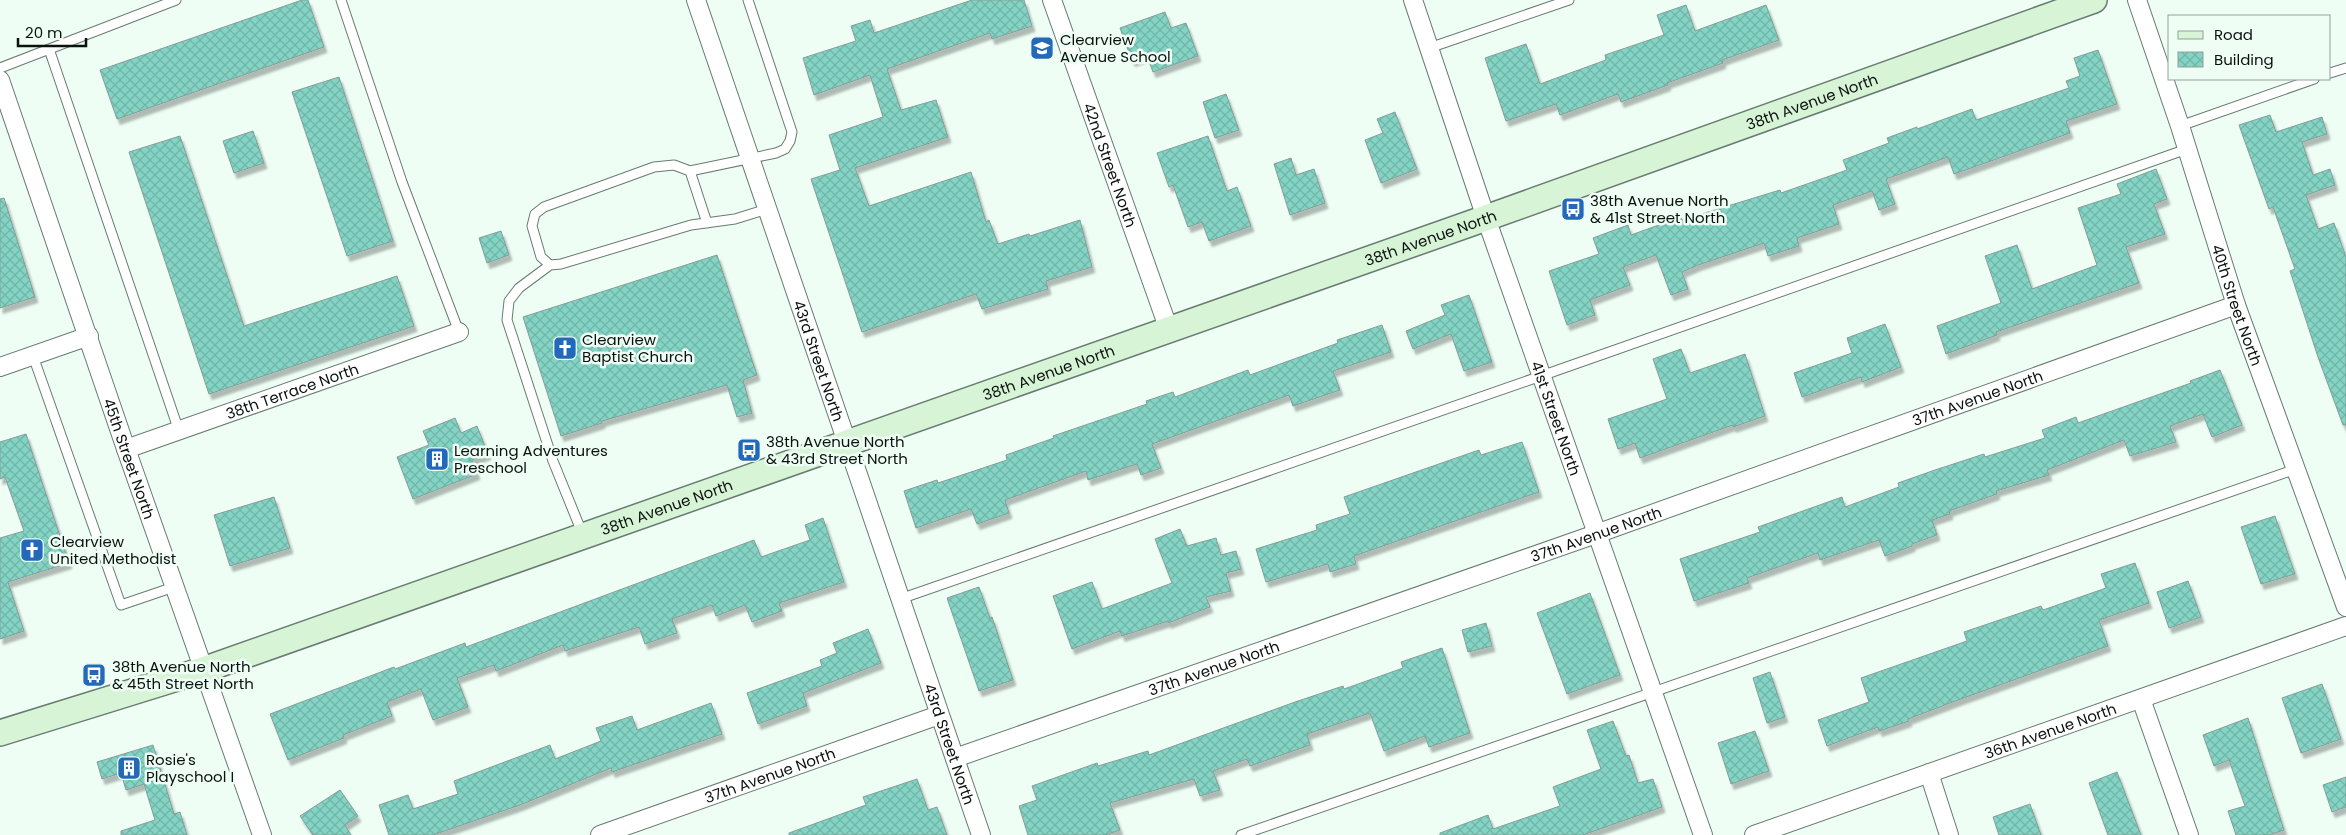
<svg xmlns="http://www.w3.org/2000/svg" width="2346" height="835" font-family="Poppins,sans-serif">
<defs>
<pattern id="building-cross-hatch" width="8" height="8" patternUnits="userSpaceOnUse" patternTransform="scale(1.25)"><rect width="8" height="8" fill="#83d4c4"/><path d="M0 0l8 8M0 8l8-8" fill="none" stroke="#70b5a7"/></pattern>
<filter id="shadow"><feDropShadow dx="3" dy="5.5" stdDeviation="1" flood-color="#0004"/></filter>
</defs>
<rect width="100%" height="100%" fill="#eefef5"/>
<!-- building -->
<path fill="url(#building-cross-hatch)" stroke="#869d97" filter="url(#shadow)" d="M302,0H308L324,47L117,119L100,70Z
M972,0H1024L1032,26L992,39L990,33L887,69L901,110L936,100L948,137L855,168L869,206L971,172L986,222L989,220L998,244L1029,234L1030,236L1080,220L1092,267L1046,281L1048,289L982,309L976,294L862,332L811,179L840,170L829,135L883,117L870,75L814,95L803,58L856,41L851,26L870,20L874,33Z
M1686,5L1695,31L1766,5L1779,40L1722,60L1723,63L1667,83L1668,85L1621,102L1618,94L1560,115L1556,104L1506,121L1485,58L1526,44L1540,84L1606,60L1605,55L1664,35L1657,15Z
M1165,12L1171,28L1186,23L1198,56L1153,72L1147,56L1132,61L1120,28Z
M2098,50L2117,104L2066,121L2070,133L1954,174L1948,157L1886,179L1895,204L1879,210L1872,191L1833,205L1839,224L1797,238L1799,246L1768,256L1764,243L1698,265L1682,272L1688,289L1671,295L1656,255L1623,267L1630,285L1590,300L1595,315L1567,325L1549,271L1599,254L1593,238L1628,225L1631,235L1681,217L1682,220L1780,190L1781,193L1847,170L1843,160L1889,143L1887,138L1917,127V129L1972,109L1976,120L2069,88L2066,81L2080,76L2074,58Z
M339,77L393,241L347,256L292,92Z
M1226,94L1239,130L1215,138L1203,102Z
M1395,112L1417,169L1381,183L1365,140L1383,133L1377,119Z
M2270,115L2276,132L2322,117L2327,134L2302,142L2313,175L2330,169L2335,185L2306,195L2318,229L2334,223L2346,257V425H2343L2318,357L2290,271L2295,269L2273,207L2269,209L2239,125Z
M253,131L264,163L234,173L223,141Z
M180,136L244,326L397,276L414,326L209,394L129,152Z
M1208,136L1227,191L1237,187L1251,226L1209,241L1202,222L1188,227L1173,185L1169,187L1157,153Z
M1291,158L1296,175L1314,169L1325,203L1290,215L1274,164Z
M2156,169L2167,199L2154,204L2165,234L2126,247L2139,283L1996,332L1997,335L1946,354L1937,326L2001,303L1985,256L2017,245L2032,289L2097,265L2078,208L2121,194L2117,184Z
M4,198L35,297L0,308V199Z
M501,231L509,255L487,263L479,238Z
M717,255L757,375L743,380L752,413L737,417L727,385L602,421V423L561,436L523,317Z
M1469,295L1492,362L1464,371L1451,334L1413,349L1406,331L1445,315L1441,305Z
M1885,324L1901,367L1862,382L1861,377L1802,397L1794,373L1852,353L1847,338Z
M1382,325L1391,352L1333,371L1340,390L1293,406L1289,395L1152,444L1161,468L1141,475L1137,464L1088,480L1086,471L1005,500L1009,513L977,524L971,509L916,528L904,491L937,480L938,483L1007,460L1006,455L1054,438L1053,436L1147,404L1146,401L1173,392L1175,397L1248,370L1250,375L1338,343L1337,340Z
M1681,349L1690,373L1745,354L1765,416L1733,427V425L1640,458L1635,443L1618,449L1608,419L1667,399L1653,359Z
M2220,370L2242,425L2212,437L2203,414L2170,426L2176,442L2130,456L2124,440L2047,470L2049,475L1996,491L1997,494L1949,511L1950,514L1932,520L1937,535L1912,544V546L1885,556L1879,540L1820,560L1818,553L1747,578L1749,583L1694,601L1680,559L1760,532L1758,527L1842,497L1845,507L1899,487L1898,483L1935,470L1984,454L1985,457L2045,438L2042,430L2076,417L2078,423L2191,383L2190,381Z
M455,418L461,433L477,426L488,454L472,460L477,474L413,499L397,457L429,445L423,431Z
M26,434L69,563L8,582L24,631L0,639V538L24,531L5,477L0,479V442Z
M1522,442L1539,492L1354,556L1356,564L1330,572L1328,564L1266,582L1256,549L1317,530L1316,525L1350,514L1344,497L1479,450L1481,455Z
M274,497L290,548L230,566L214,515Z
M2275,516L2295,574L2261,584L2241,527Z
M823,518L844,582L779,603L782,611L752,622L745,605L716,616L712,605L672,619L677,633L645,644L639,627L565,651L563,645L496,671L494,665L457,678L468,707L433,720L421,689L387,702L392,716L343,735L344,738L288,760L270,714L394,667L395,669L465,643L466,647L754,540L761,557L810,540L805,525Z
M1180,529L1187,546L1216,538L1221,555L1236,551L1241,569L1226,573L1231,591L1206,597L1210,607L1168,623V621L1122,636L1120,631L1072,649L1053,596L1092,582L1102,609L1172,583L1155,539Z
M2135,563L2149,603L2099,620L2108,646L1958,700L1908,719L1909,721L1879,731L1878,727L1827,746L1818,720L1869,702L1861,678L1967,641L1964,632L2041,606L2043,610L2106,588L2101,574Z
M2188,581L2201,617L2169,628L2157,592Z
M979,587L990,618L992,617L1013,680L979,691L947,598Z
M1590,593L1620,675L1567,694L1537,613Z
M1486,623L1492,646L1468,652L1462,630Z
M868,629L881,663L803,693L807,706L758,724L747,693L822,666L820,660L837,653L833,643Z
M1442,648L1470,733L1429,747L1425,736L1384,751L1370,713L1307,734L1310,745L1250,766L1247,759L1213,771L1220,790L1200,796L1194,779L1110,803L1120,830L1105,835H1028L1019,806L1037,800L1032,786L1097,763L1098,766L1148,751L1149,755L1295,702L1343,686L1344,689L1403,668L1401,662Z
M1770,672L1785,717L1767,723L1753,678Z
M2322,684L2341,739L2301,753L2282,698Z
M711,703L722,734L612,772L611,768L520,805L433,835H389L379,805L408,795L413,809L458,794L454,781L550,745L555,759L601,741L596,728L632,716L637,730Z
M2248,718L2284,830L2269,835H2236L2228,811L2245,806L2229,760L2214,766L2203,735Z
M1613,721L1626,756L1629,755L1638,783L1653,779L1662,807L1583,835H1440V833L1488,815L1493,829L1560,806L1553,787L1601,769L1587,730Z
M1755,731L1769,771L1731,784L1718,743Z
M153,745L174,814L180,812L187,835H121V831L155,820L144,784L126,790L121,773L102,779L97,762Z
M2117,772L2141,835H2108L2089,783Z
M2346,777V807L2332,812L2323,785Z
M917,779L928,810L937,807L947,835H789V833L866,805L863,797Z
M340,790L358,816L345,825L351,835H313L300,816Z
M2030,804L2041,835H1999L1993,817Z"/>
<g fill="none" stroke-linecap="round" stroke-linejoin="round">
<!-- service casing -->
<g stroke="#687b71" stroke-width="11">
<path id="service" d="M341,0L402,182L459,332
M748,0L792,132L790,141L785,149L776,153L690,171L674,165L654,167L544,207L535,214L532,226L541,257L550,265L561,264L691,225L735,219L767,209
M1429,48L1569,0
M49,49L179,431
M0,68L176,0
M2330,73L2346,68
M2180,126L2314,79
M690,171L707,223
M550,265L519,288L509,301L507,320L553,461L583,535
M33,356L121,605L174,587
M900,599L1541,376L2187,149
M1241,835L2296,469"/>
</g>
<!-- minor casing -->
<g stroke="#687b71" stroke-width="20">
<g id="minor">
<path id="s1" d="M696,0L981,835"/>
<path id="s2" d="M1052,0L1169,330"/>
<path id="s3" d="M1413,0L1486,218L1703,835"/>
<path id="s4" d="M2137,0L2180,126L2236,305L2346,607"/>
<path id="s5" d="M0,80L126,449L262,835"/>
<path d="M0,367L89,336"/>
<path id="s6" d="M126,449L459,332"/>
<path d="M2141,699L2189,835"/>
<path id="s7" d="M955,758L1596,534L2236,305"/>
<path d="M1929,773L1949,835"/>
<path id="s8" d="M600,835L939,715"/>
<path id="s9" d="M1754,835L2346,626"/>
</g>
</g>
<!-- secondary casing -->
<g stroke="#687b71" stroke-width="28">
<g id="secondary">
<path id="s10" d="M0,733L203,670L1486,218L2094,0"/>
</g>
</g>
<!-- service -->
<use href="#service" stroke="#fff" stroke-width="9"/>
<!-- minor -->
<use href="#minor" stroke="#fff" stroke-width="18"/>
<!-- secondary -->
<use href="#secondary" stroke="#d8f4d6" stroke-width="25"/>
</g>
<!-- icons -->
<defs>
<g id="school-square" transform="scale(1.25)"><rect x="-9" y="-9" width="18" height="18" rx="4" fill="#2269b9" stroke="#eefef5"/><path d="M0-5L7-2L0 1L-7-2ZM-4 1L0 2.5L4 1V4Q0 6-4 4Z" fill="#fff"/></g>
<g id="bus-square" transform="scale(1.25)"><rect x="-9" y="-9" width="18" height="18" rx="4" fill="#2269b9" stroke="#eefef5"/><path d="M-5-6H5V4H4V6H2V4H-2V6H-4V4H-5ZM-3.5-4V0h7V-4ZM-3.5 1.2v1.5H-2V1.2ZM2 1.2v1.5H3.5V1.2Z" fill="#fff"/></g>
<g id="church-square" transform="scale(1.25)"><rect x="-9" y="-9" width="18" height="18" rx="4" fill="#2269b9" stroke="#eefef5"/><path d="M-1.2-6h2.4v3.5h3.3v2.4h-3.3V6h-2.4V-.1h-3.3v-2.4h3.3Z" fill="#fff"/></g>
<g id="building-square" transform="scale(1.25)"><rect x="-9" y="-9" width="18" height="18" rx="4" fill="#2269b9" stroke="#eefef5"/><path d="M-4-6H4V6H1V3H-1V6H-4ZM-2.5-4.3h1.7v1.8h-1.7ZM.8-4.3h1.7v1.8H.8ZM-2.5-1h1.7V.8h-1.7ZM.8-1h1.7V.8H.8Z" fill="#fff"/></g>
</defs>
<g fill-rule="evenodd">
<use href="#school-square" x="1042" y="48"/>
<use href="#bus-square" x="1573" y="209"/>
<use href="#church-square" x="565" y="348"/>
<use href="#bus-square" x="749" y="450"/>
<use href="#building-square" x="437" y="459"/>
<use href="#church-square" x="32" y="550"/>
<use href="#bus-square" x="94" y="675"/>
<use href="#building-square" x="129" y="768"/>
</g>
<g text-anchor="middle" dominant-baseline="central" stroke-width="5" stroke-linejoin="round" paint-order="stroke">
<!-- poi labels -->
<g font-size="15" fill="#0a110e" stroke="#eefef5" text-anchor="start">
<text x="1060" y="39">Clearview<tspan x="1060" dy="17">Avenue School</tspan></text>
<text x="1590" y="200">38th Avenue North<tspan x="1590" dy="17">&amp; 41st Street North</tspan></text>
<text x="582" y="339">Clearview<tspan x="582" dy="17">Baptist Church</tspan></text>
<text x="766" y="441">38th Avenue North<tspan x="766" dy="17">&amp; 43rd Street North</tspan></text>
<text x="454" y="450">Learning Adventures<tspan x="454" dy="17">Preschool</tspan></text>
<text x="50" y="541">Clearview<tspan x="50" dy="17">United Methodist</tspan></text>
<text x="112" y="666">38th Avenue North<tspan x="112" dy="17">&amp; 45th Street North</tspan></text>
<text x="146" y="759">Rosie's<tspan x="146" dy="17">Playschool I</tspan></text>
</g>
<!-- street labels -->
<g font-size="15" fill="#0a110e" stroke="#eefef5">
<text stroke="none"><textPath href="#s10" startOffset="1919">38th Avenue North</textPath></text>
<text stroke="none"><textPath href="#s2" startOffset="175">42nd Street North</textPath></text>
<text stroke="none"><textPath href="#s10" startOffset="1514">38th Avenue North</textPath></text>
<text stroke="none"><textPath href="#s4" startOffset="321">40th Street North</textPath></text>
<text stroke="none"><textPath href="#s1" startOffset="381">43rd Street North</textPath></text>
<text stroke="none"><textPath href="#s10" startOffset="1109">38th Avenue North</textPath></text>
<text stroke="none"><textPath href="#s6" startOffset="176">38th Terrace North</textPath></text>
<text stroke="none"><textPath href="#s7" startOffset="1084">37th Avenue North</textPath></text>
<text stroke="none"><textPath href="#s3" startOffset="442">41st Street North</textPath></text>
<text stroke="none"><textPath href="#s5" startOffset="400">45th Street North</textPath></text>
<text stroke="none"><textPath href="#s10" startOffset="704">38th Avenue North</textPath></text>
<text stroke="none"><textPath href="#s7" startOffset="679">37th Avenue North</textPath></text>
<text stroke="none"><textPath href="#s7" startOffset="274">37th Avenue North</textPath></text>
<text stroke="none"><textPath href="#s9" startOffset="314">36th Avenue North</textPath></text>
<text stroke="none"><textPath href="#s1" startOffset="786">43rd Street North</textPath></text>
<text stroke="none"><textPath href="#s8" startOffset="180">37th Avenue North</textPath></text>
</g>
</g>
<!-- legend -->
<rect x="2168" y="15" width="162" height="65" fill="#eefef5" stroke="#939f99"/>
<rect x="2178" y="31" width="25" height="8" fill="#d8f4d6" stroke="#939f99"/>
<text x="2214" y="40" font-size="15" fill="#0a110e">Road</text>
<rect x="2178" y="52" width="25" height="15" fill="url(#building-cross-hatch)" stroke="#939f99"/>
<text x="2214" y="65" font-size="15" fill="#0a110e">Building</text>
<!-- scale -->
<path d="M18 38v8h68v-8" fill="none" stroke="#0a110e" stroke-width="2.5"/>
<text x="25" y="38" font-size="15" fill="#0a110e" stroke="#eefef5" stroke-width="4" paint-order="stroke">20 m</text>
</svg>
